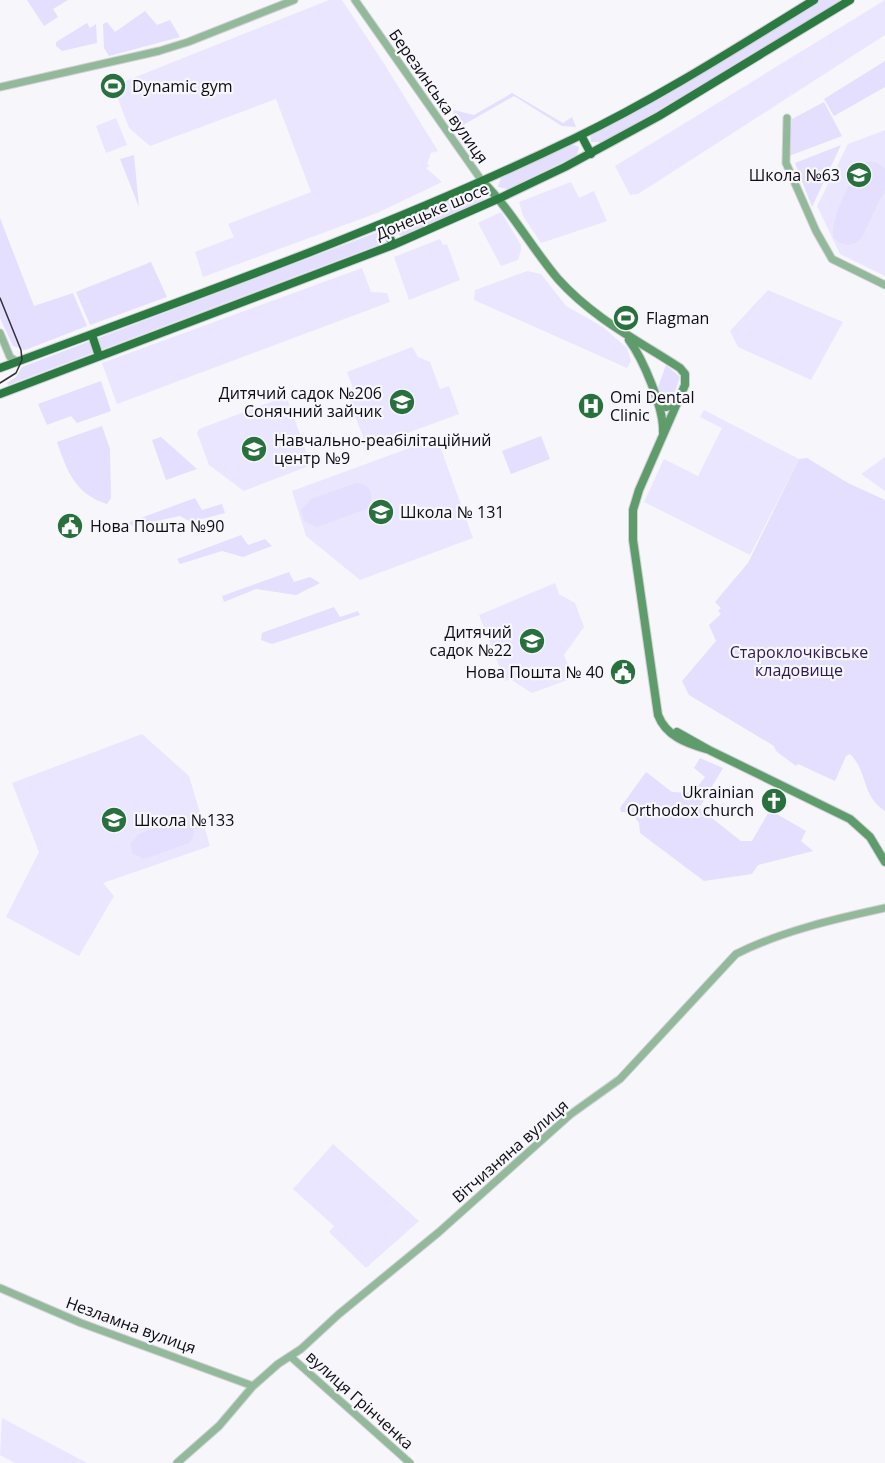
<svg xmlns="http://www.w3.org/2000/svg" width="885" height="1463" font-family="'Open Sans',sans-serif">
<rect width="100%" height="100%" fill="#f7f6fb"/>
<!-- built -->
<path fill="#eae6ff" d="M329,0H342L383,62L438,151L431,153L427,164L430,166L426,168L442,182L377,213L203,277L195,252L234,237L228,224L311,192L276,99L150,146L129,128L113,86Z
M885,0V35L638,194L630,195L615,166Z
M116,118L127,145L106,153L96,126Z
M885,130V276L840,254L817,206L848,144Z
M571,182L579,198L594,191L607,221L541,243L523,216L519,202Z
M501,212L521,245V250L518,260L501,266L478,223Z
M440,239L443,245L447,244L460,280L409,300L394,257Z
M362,268L371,292L387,293L390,302L117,404L102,363Z
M527,271L541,274L566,306L603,327L627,348L631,361L627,368L474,300L475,290Z
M768,290L843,322L811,380L738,347L730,331Z
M412,347L418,357L430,362L440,389L449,386L459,414L367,448L346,391L353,388L347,372Z
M284,397L288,401L311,465L244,491L209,465L197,433L199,429Z
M704,410L799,459L750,555L644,502L664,459L698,476L722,428L700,417Z
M437,438L473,538L360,580L306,536L292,491Z
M885,457V491L861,474Z
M555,583L559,594L575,603L584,627L564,655L573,678L532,693L510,679L505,681L479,615Z
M142,734L189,776L210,846L103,883L114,896L79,956L6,917L39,852L12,783Z
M333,1144L419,1221L366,1268L329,1232L334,1226L293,1189Z
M2,1418L87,1463H15L0,1455Z"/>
<!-- green -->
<path fill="#e4deff" d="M27,0H68L53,9L58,17L44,26Z
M818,0H842L735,67L602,142H591L590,134Z
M145,11L157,25L170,20L180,37L109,56L104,48L103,24L107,22L115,32Z
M87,23L90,28L96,24L97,43L62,51L56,46V42Z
M885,61V87L834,116L824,99Z
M512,93L563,123L572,117L576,127L562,126L514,96L456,129L451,123L454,110L474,115Z
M824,102L842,136L789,156L792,119Z
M571,144L579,147L577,155L508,189L498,187L501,178Z
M841,145L812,207L795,163Z
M134,155L139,207L120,159Z
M866,162H875L885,168V189L861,239C852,247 843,247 834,238C828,224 853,170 866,162Z
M477,189L484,192L483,200L402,236L394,233L398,224Z
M0,218L34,306L73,293L87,326L25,350L13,346L0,318Z
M378,232L382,234L383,243L8,385L7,383L16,377L22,367Z
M151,262L167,297L90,325L76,292Z
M666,365L680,377L671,403L663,401L658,387Z
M101,381L111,411L77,423L71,416L47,425L38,404Z
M102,426L110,449L111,498L107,504C75,494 67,471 57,442Z
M541,436L550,459L511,474L502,451Z
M161,437L197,469L166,480L152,440Z
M807,458L848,483L885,500V811C860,794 869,773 850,754L846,756L835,781L798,764L796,766L776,751L774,746L689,695L682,681L716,641L709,625L721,614L718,611L721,608L715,602L748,563L799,459Z
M356,483C372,484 376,498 366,509L317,527L304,521L301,510L311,499Z
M195,498L202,510L222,504L225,513L191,522L180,516L133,526L127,523Z
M241,535L248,545L265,539L272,546L243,557L222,551L180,564L177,559Z
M289,572L294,582L310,577L320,583L296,595L256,589L224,602L222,596Z
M334,607L340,617L358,611L360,615L272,644L261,640L262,633L267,631Z
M700,758L723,768L699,808L741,841H752L770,810L806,831L801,841L813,851L758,865L752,874L704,881L640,833L639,823L632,813L621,812L620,808L646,772L672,792L693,793L705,777L694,768Z
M181,820L187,821L194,828L193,838L189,843L144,859L132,853L130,844L138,834Z"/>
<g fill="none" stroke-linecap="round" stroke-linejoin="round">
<!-- tertiary casing -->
<g stroke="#d2d0d6" stroke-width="9">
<path id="tertiary" d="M355,0L482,181
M0,87L159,51L188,42L294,0
M787,118L786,163L816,231L832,259L885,285
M0,333L10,357L17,362
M0,1288L81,1323L253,1386
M291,1357L410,1463
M177,1463L219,1426L253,1386L278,1364L301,1349L339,1314L439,1232L571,1114L620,1079L736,954C782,931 835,919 885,908"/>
</g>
<!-- secondary casing -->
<g stroke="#d2d0d6" stroke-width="10">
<path id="secondary" d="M482,181C512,211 531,247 558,279C593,318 637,340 680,368L685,374V385L639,490L633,510V540L658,715C666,736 686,743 706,749
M629,340C643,359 664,408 663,432
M657,402L666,407L678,402
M677,732L709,750L850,819L870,837L885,862"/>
</g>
<!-- trunk casing -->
<g stroke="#d2d0d6" stroke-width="10">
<path id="trunk" d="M581,135L591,154
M384,224L393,245
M92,335L99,356
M0,368C194,296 389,228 575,138C658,98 736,48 814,0
M0,394L393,245L500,198L565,167L659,116L850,0"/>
</g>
<!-- tertiary -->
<use href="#tertiary" stroke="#92ba9a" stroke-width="7"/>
<!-- secondary -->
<use href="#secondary" stroke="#5f9c6c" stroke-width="8"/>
<!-- trunk -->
<use href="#trunk" stroke="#2a7a42" stroke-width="8"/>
<!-- tram -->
<path stroke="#333138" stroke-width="1.5" d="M0,298L21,350L22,360L16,373L0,383"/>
</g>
<!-- icons -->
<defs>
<g id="stadium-disc" transform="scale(1.35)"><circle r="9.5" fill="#28703d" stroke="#f7f6fb"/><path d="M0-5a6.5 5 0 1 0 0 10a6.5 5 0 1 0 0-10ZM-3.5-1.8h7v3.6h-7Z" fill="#fff"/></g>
<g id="school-disc" transform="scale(1.35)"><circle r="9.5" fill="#28703d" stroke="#f7f6fb"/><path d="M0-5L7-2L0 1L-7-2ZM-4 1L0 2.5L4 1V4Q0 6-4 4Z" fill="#fff"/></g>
<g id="hospital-disc" transform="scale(1.35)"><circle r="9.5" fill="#28703d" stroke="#f7f6fb"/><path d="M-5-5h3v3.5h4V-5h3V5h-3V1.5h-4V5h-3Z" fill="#fff"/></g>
<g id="civic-disc" transform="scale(1.35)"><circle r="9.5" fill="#28703d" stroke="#f7f6fb"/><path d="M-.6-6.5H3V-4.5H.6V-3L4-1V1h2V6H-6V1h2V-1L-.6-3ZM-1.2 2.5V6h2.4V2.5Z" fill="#fff"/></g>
<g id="church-disc" transform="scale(1.35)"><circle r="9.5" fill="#28703d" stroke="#f7f6fb"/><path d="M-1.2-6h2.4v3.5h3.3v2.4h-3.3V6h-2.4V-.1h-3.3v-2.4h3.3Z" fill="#fff"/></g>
</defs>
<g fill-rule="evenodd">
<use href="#stadium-disc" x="113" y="86"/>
<use href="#school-disc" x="859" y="175"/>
<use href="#stadium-disc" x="626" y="318"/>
<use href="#school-disc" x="402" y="402"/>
<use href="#hospital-disc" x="591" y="406"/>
<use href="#school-disc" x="254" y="449"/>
<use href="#school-disc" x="381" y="512"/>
<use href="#civic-disc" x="70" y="526"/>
<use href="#school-disc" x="532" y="641"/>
<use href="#civic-disc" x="623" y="672"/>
<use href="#church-disc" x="774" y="801"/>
<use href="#school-disc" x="114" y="820"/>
</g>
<g text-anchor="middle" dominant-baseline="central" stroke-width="4.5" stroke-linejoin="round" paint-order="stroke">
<!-- poi labels -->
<g font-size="16" fill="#0d0b13" stroke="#f7f6fb" text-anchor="start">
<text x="132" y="86">Dynamic gym</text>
<text x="840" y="175" text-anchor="end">Школа №63</text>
<text x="646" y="318">Flagman</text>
<text x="382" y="393" text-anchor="end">Дитячий садок №206<tspan x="382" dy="18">Сонячний зайчик</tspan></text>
<text x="610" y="397">Omi Dental<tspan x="610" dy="18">Clinic</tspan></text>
<text x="274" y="440">Навчально-реабілітаційний<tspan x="274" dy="18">центр №9</tspan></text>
<text x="400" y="512">Школа № 131</text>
<text x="90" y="526">Нова Пошта №90</text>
<text x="512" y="632" text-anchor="end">Дитячий<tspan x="512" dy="18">садок №22</tspan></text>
<text x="604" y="672" text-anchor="end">Нова Пошта № 40</text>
<text x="754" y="792" text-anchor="end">Ukrainian<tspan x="754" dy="18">Orthodox church</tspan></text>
<text x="134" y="820">Школа №133</text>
</g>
<!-- street labels -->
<g font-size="16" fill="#0d0b13" stroke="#f7f6fb">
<text transform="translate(439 96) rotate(55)">Березинська вулиця</text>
<text transform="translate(432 211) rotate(-23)">Донецьке шосе</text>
<text transform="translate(510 1151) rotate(-41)">Вітчизняна вулиця</text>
<text transform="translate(131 1325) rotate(20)">Незламна вулиця</text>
<text transform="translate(360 1400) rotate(42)">вулиця Грінченка</text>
</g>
<!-- park labels -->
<g font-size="16" fill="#2d1859" stroke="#f7f6fb">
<text x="799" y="652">Староклочківське<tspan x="799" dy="18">кладовище</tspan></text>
</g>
</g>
</svg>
